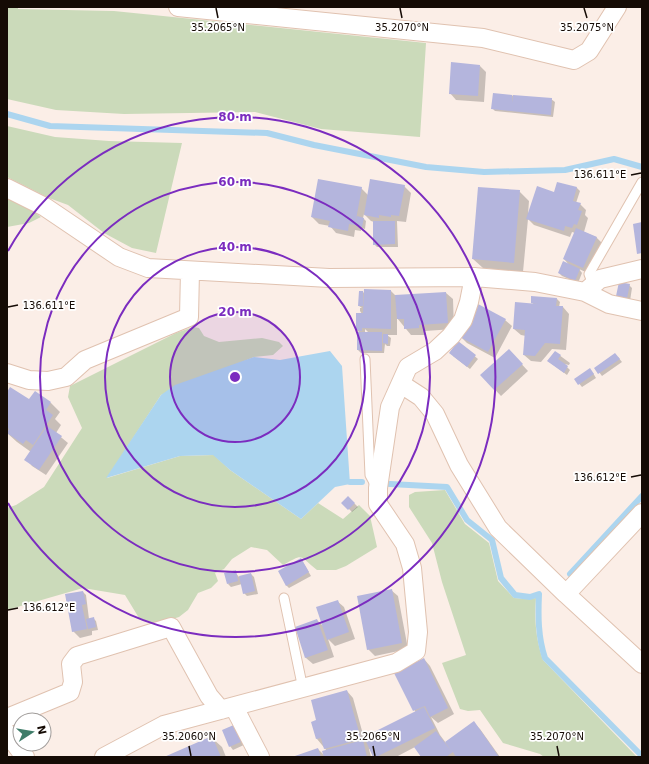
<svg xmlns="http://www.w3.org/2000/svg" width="649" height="764" font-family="'DejaVu Sans',sans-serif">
<rect width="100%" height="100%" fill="#fbeee7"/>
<!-- green -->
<path fill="#cbdaba" d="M7,7H18V9L114,11L426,43L420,137L321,129L255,112L124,114L56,110L7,99Z
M7,126L55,137L109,141L182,143L156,253L132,248L104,233L68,205L49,198L7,177Z
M7,196L17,199L41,217L29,223L7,227Z
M193,327L199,328L204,336L219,342L262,338L279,342L283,346L273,355L254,357L161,395L107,478L180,456L214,455L230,470L301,519L318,503L343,519L359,505L370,516L377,547L346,566L336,570H317C298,555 305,553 283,565L267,550L251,547L232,559L224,569L215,573L218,581L211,588L198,593L188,610L179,617L156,624L139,618L125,595L83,588L7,610V508L16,505L44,487L82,428L68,397L70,386L176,333Z
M445,490L465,524L489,543L498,581L514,598L528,599L536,598C534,619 536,640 543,660L637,757H544L540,754L503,743L480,710L468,711L460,709L442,663L466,655L442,582L432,543L409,507V495L415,492Z"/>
<!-- water -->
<path fill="#acd5ef" d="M330,351L342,366L350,484L335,487L301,519L230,470L213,455L180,456L106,478L161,395L175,385L254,357L280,360Z"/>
<!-- shadow -->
<path fill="#0003" fill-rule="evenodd" d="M480,66L486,72L484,102L456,100L450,93Z
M494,94L551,99L555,102L553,117L495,111L492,108Z
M558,183L577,188L580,191L576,203L580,204L586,210L585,215L588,218L584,232L596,237L603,244L590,274L579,269L582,273L578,283L562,276L559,273L570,266L564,259L575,233L572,232L570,237L534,225L528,219L523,272L483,268L473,259L519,191L529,201L528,214L555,193Z
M404,186L411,193L406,222L397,221L398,247H377L374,244V222L371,221L364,214L363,218L366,221L365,229L361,228V231L355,230L354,237L336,233L330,226L319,224L312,217L361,188L368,195Z
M629,285L632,288L630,301L620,299L617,296Z
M365,290L391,291L396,296L446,293L453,299L454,329L425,331V335H411L397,318V335H387L391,338L390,346H387L385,344L384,353H361L358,350L360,333L357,330L362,314L360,311V308H362L359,306L363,292L365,294ZM365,329L369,333H365Z
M557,299L560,302L559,307H563L569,314L566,350L552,349L541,362L531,361L524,355L526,336L521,335L514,329L534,305L532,302Z
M505,320L512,326L495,358L467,343L461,337Z
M459,343L478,359L470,369L453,356Z
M555,352L570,363L569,365L564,364L570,370L567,375L548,361Z
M515,357L528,371L501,396L482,376Z
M618,357L622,362L602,376L596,368Z
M593,373L596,378L582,387L576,380Z
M7,394L29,401L51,403L60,412L55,419L61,425L56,433L68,443L46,475L32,466L26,459L31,452L17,442L7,433L9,431L7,430Z
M348,497L358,507L352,512L343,503Z
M301,559L311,576L289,588L286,585Z
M235,572L239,577L251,574L254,577L258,594L247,596L244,593L242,584L231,587L228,584Z
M391,590L398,596L408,649L375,656L368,649Z
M83,592L86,595L89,619L93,618L96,621L98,630L92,631V635L80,638L73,631L66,595Z
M337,601L344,607L355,639L335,646L328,639L334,657L313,664L306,658L296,628L317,620L324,627Z
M424,659L430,666L454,714L438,723L431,717L440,735L446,743L474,723L480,729L500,757H422L415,747L396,757H374L370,749H369L371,757H294L318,749L325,756L327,751L317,739V721L347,691L353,698L364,738L416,713L396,673Z
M236,725L246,744L233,750L230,746Z
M212,738L222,747L226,757H167Z"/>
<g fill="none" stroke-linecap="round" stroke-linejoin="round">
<!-- stream -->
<path stroke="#acd5ef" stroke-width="6" d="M7,114L50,126L267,133L314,145L426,167L484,172L565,170L614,159L642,167
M350,482H362
M390,484L447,487L467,520L492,540L501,578L515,595L530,597L539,594C538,616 538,637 545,658L642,756
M570,574L642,496"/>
</g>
<!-- building -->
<path fill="#b4b5dd" d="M451,62L480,65L478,96L449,94Z
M493,93L512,95V103L513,95L552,98L551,115L491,109Z
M318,179L362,187L355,225L349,224L348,231L328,227L330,221L311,217Z
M370,179L405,185L399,216L391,215V217L379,215V218L364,215Z
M557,182L577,187L573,201L581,203L578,210L582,211L577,225L574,224L572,228L565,226L564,231L526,219L537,186L554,192Z
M478,187L520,190L514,263L472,259Z
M357,216L364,218L362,227L355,225Z
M373,221H395V244L373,245Z
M642,222V253L637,254L633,224Z
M576,228L597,237L583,268L563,259Z
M563,261L580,269L575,281L558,273Z
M619,282L630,284L627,298L616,296Z
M364,289L391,290V329L362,328V331L356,330V313H363Z
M359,291H363V306H358Z
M446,292L448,323L419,325V328L404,329V319H397L395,295Z
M531,296L557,298L556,306H563L560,344L545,343L535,356L523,355L525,330L513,329L515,302L538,304L531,303Z
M478,304L506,319L488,352L460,337Z
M357,332H382V351L357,350Z
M383,334H388V344L383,343Z
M458,341L476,355L467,367L449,353Z
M509,349L523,364L494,390L480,375Z
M555,351L561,355L558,359L568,366L564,373L547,361Z
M615,353L620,359L598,374L594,368Z
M590,368L594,374L578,385L574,379Z
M10,387L29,399L35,391L51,402L46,410L53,415L33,445L26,440L23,444L7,433L9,429L7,427V392Z
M47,426L62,436L39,470L24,460Z
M348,496L355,503L348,510L341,503Z
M301,558L309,572L286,586L278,571Z
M236,570L238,581L227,584L224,573Z
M251,573L255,591L243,594L239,576Z
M392,589L402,643L367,650L357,596Z
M83,591L86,604L82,605L80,596L87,629L72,632L65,594Z
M338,600L349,632L327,640L316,607Z
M94,617L96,627L88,629L86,619Z
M317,619L328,650L305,658L295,627Z
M424,658L448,708L430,717L425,706L413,711L394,673Z
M347,690L361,739L324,749L321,738L316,739L311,722L316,720L311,700Z
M424,707L435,728L376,757H373L364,737Z
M474,721L499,757H456L453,752L446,757H421L414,747L436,731L451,751L445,742Z
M236,724L243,741L229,747L222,730Z
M212,736L221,757H164Z
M363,740L367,757H324L322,751Z
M318,748L321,757H292Z"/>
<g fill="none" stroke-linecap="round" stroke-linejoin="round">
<!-- service casing -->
<g stroke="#e0c2b0" stroke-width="11">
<path id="service" d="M593,285L589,274L642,182
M365,359L370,475L376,486
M284,598L303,689"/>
</g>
<!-- minor casing -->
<g stroke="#e0c2b0" stroke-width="20">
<path id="minor" d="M178,7L483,38L574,60L589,51L617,7
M7,188L45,207L119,257L148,268L329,278L474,277L535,282L585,292L609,304L642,311
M585,292L600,279L642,269
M7,373L29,380L48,381L66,377L85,360L189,317L190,271
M401,384L421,397L435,414L459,465L498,528L566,594
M642,513L566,594L642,664
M234,707L260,757
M7,718L70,692L73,682L71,664L77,656L171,627L209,696L221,710
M7,733L25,757
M104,757L164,725L396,663L416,651L418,632L412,568L405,544L378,504V488L390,407L408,367L435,351L451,336L463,320L469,302L474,277"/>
</g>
<!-- service -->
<use href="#service" stroke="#fff" stroke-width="9"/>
<!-- minor -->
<use href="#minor" stroke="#fff" stroke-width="18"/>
</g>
<!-- ticks -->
<path fill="none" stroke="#150b05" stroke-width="1.5" d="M216,8L218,18M400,8L402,18M584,8L587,18M631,175L641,173M8,307L18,305M631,477L641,475M8,610L18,608M189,746L191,756M373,746L375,756M557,746L559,756"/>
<!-- distance rings -->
<circle cx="235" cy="377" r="65" fill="#7b2cbf" fill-opacity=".12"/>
<g fill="none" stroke="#7b2cbf" stroke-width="2">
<circle cx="235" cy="377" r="65"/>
<circle cx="235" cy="377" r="130"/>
<circle cx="235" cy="377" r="195"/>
<path d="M8 251A260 260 0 1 1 8 503"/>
</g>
<g font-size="10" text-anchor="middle" fill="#150b05" stroke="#fff" stroke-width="3.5" stroke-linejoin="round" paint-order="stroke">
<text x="218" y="31">35.2065°N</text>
<text x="402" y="31">35.2070°N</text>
<text x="587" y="31">35.2075°N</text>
<text x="600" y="178">136.611°E</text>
<text x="49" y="309">136.611°E</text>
<text x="600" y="481">136.612°E</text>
<text x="49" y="611">136.612°E</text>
<text x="189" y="740">35.2060°N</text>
<text x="373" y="740">35.2065°N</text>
<text x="557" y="740">35.2070°N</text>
</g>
<circle cx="235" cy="377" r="6" fill="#7b2cbf" stroke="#fff" stroke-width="2"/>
<g font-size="12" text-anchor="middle" font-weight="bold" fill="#7b2cbf" stroke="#fff" stroke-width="3.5" stroke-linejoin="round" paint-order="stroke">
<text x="235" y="121">80 m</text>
<text x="235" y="186">60 m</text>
<text x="235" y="251">40 m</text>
<text x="235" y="316">20 m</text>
</g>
<!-- border -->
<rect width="649" height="764" fill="none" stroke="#150b05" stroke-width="16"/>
<!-- north arrow -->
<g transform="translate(32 732) rotate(78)"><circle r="19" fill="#ffffff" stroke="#a19d9b"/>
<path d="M0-3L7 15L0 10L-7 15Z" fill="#3f7d69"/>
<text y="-6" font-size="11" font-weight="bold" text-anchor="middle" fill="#150b05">N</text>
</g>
</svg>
